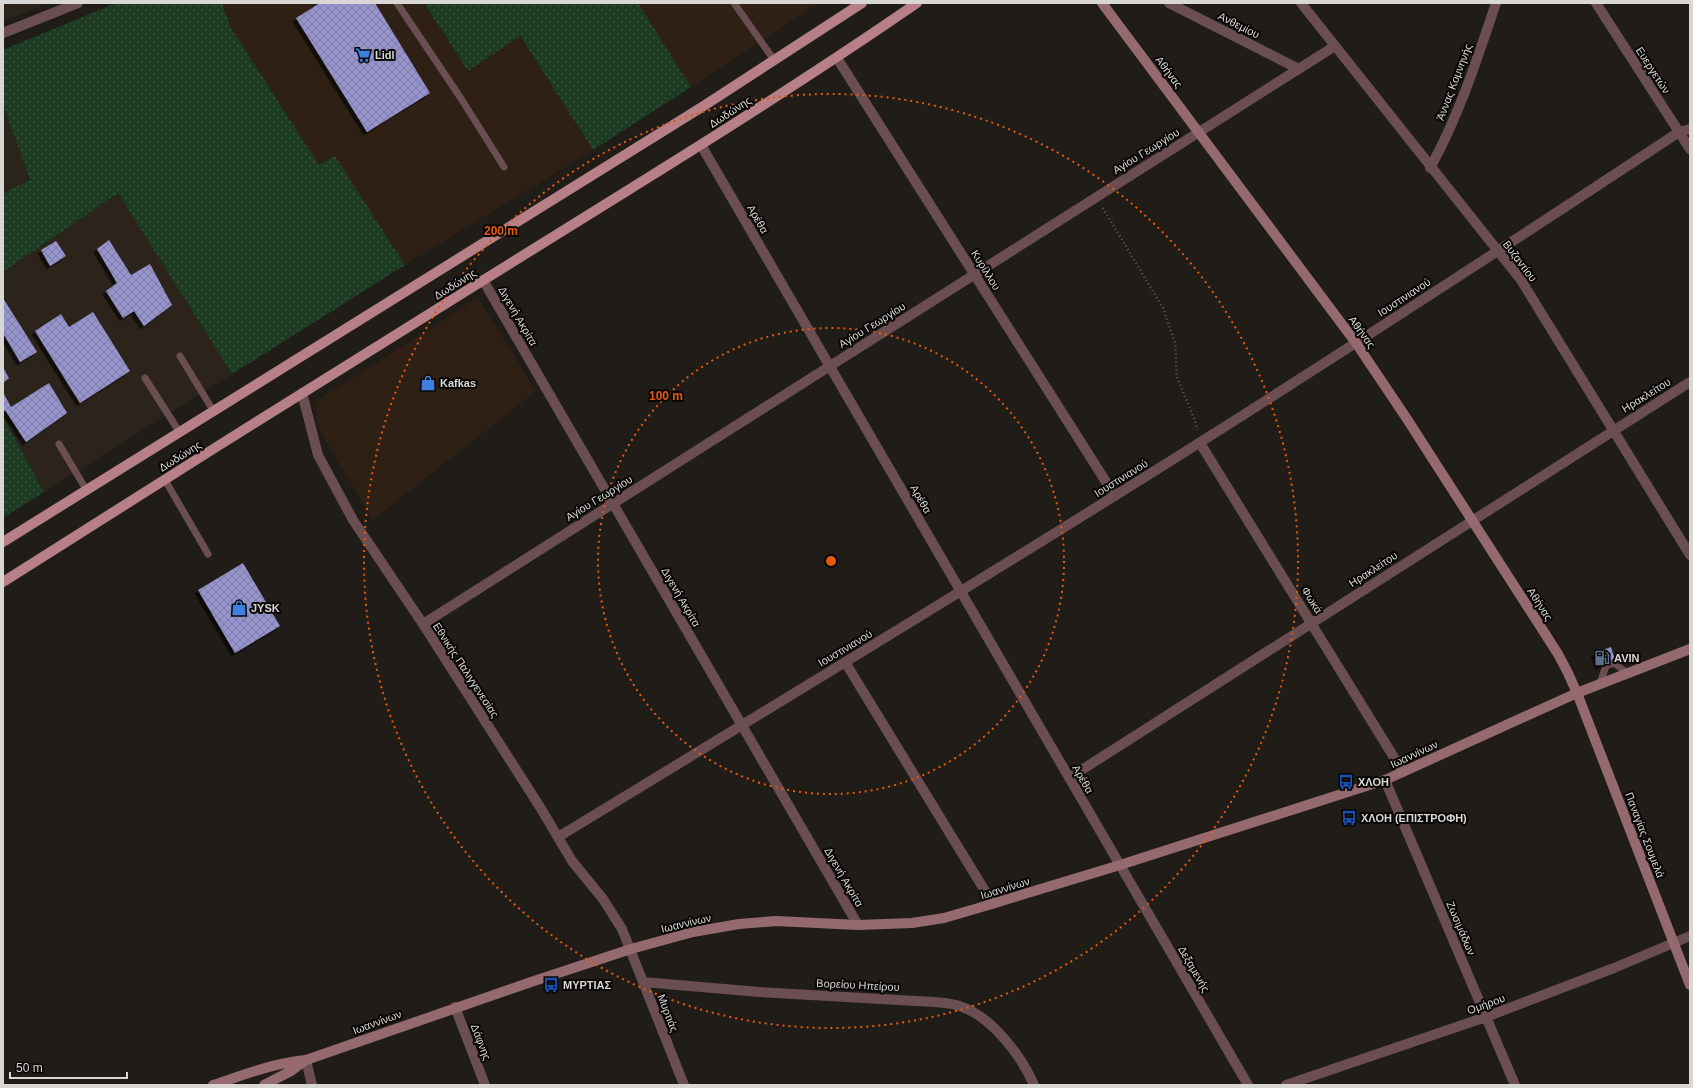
<svg xmlns="http://www.w3.org/2000/svg" width="1693" height="1088" font-family="Arial,sans-serif">
<defs>
<pattern id="green-dots" width="8" height="8" patternUnits="userSpaceOnUse"><rect width="8" height="8" fill="#1c3b22"/><path d="M2 2h.1M6 6h.1" fill="none" stroke="#3c5741" stroke-width="1.8" stroke-linecap="round"/></pattern>
<pattern id="building-cross-hatch" width="8" height="8" patternUnits="userSpaceOnUse"><rect width="8" height="8" fill="#9794cd"/><path d="M0 0l8 8M0 8l8-8" fill="none" stroke="#7d7ba3"/></pattern>
<filter id="shadow"><feDropShadow dx="-3.5" dy="3.5" stdDeviation="0" flood-color="#0009"/></filter>
</defs>
<rect width="100%" height="100%" fill="#201c18"/>
<!-- commercial -->
<path fill="#2f2015" d="M222,3H424L468,71L519,36L593,150L405,265L335,156L319,165L231,28Z
M638,3H819L691,87Z
M478,298L536,391L373,520L319,429L315,402Z"/>
<!-- built -->
<path fill="#2c241b" d="M3,3H48L3,22Z
M3,104L30,180L3,193Z
M118,193L232,374L44,492L3,417V272Z"/>
<!-- green -->
<path fill="url(#green-dots)" d="M116,3H222L231,28L319,165L335,156L405,265L232,374L118,193L3,272V193L30,180L3,104V50Z
M424,3H638L691,87L593,150L520,36L468,71Z
M3,417L44,492L3,518Z"/>
<!-- building -->
<path fill="url(#building-cross-hatch)" filter="url(#shadow)" d="M320,3H375L430,93L367,132L296,18Z
M109,240L131,275L150,264L172,305L144,326L134,311L123,318L106,291L117,283L97,249Z
M56,241L66,256L50,266L41,250Z
M3,298L37,352L20,362L3,333Z
M93,312L130,371L80,403L35,331L61,314L69,327Z
M3,367L9,378L3,383Z
M49,383L67,413L26,442L5,410L3,412V392L11,407Z
M243,563L280,626L235,653L198,590Z
M1611,647L1615,660L1599,666L1594,653Z"/>
<g fill="none" stroke-linecap="round" stroke-linejoin="round">
<!-- path -->
<path stroke="#605c59" stroke-width="2.5" stroke-dasharray="1 3" stroke-linecap="butt" d="M1103,208L1163,308L1175,343L1177,377L1195,421L1197,430"/>
<!-- lane -->
<path stroke="#6a4e51" stroke-width="7" d="M397,3L462,100L504,167
M734,3L774,60
M180,356L214,412
M145,378L180,433
M59,444L87,491
M165,480L208,554
M1600,683L1606,666L1614,663L1627,673"/>
<!-- street -->
<path stroke="#6a4e51" stroke-width="10" d="M1169,3L1299,69
M1301,3L1521,280L1690,555
M1596,3L1690,149
M3,33L78,3
M837,58L1115,496
M701,145L1248,1085
M1430,168C1459,116 1477,59 1496,3
M483,280L858,925
M302,393L318,455L353,520L423,624L540,807L572,861L603,899L622,929L684,1085
M1200,443L1403,772
M423,624L1335,46
M845,662L993,904
M1069,778L1690,382
M1385,780L1515,1085
M558,837C772,707 987,577 1199,443C1360,341 1520,237 1679,132L1690,129
M643,982L759,992L934,1002C943,1003 953,1003 962,1007C992,1017 1022,1057 1034,1085
M455,1007L485,1085
M306,1060L312,1085
M1286,1085L1486,1017L1614,968L1690,936"/>
<!-- secondary -->
<path stroke="#956a6f" stroke-width="10" d="M1102,3L1356,343L1407,419L1558,654L1568,673L1577,693L1690,985
M213,1085C244,1075 273,1063 306,1060L534,981L631,949L693,932L739,924L776,921L858,925L912,923L944,918L975,909L1120,865L1385,780L1577,693L1690,649
M264,1085L291,1071L306,1060"/>
<!-- primary -->
<path stroke="#b77f86" stroke-width="10" d="M3,542L702,107L862,3
M3,582C162,481 322,380 482,281C628,190 775,101 917,3"/>
</g>
<!-- distance rings -->
<g fill="none" stroke="#e8590c" stroke-width="2" stroke-dasharray="2 4">
<circle cx="831" cy="561" r="233"/>
<circle cx="831" cy="561" r="467"/>
</g>
<!-- icons -->
<defs>
<g id="supermarket-bare" transform="scale(1.2)"><path d="M-6-5.5h2.5l.6 2H6L4.5 2H-2.5L-4.4-4H-6ZM-1.5 3.2a1.3 1.3 0 1 0 .1 0ZM3 3.2a1.3 1.3 0 1 0 .1 0Z" fill="#3f7fe0" stroke="#080705" stroke-width="2.5" paint-order="stroke"/></g>
<g id="shop-bare" transform="scale(1.2)"><path d="M-5-2.5h2.3a2.7 3.5 0 0 1 5.4 0H5L5.5 6h-11ZM-1.5-2.5h3a1.5 2.3 0 0 0-3 0Z" fill="#3f7fe0" stroke="#080705" stroke-width="2.5" paint-order="stroke"/></g>
<g id="fuel-bare" transform="scale(1.2)"><path d="M-5.5-6h7V0h2V4h1.3V-2.5L3-4.5l.8-.8L6-3V5H2.5V1h-1V6h-7ZM-4.2-4.7v3.2H.2V-4.7Z" fill="#5c6f8a" stroke="#080705" stroke-width="2.5" paint-order="stroke"/></g>
<g id="bus-bare" transform="scale(1.2)"><path d="M-5-6H5V4H4V6H2V4H-2V6H-4V4H-5ZM-3.5-4V0h7V-4ZM-3.5 1.2v1.5H-2V1.2ZM2 1.2v1.5H3.5V1.2Z" fill="#1a4fb4" stroke="#080705" stroke-width="2.5" paint-order="stroke"/></g>
</defs>
<g fill-rule="evenodd">
<use href="#supermarket-bare" x="363" y="55"/>
<use href="#shop-bare" x="428" y="383"/>
<use href="#shop-bare" x="239" y="608"/>
<use href="#fuel-bare" x="1602" y="658"/>
<use href="#bus-bare" x="1346" y="782"/>
<use href="#bus-bare" x="1349" y="818"/>
<use href="#bus-bare" x="551" y="985"/>
</g>
<g text-anchor="middle" dominant-baseline="central" stroke-width="4" stroke-linejoin="round" paint-order="stroke">
<!-- street labels -->
<g font-size="11" fill="#d9d7d4" stroke="#080705">
<text transform="translate(1239 25) rotate(27)">Ανθεμίου</text>
<text transform="translate(1653 70) rotate(57)">Ευεργετών</text>
<text transform="translate(1169 72) rotate(53)">Αθήνας</text>
<text transform="translate(1454 82) rotate(-69)">Άννας Κομνηνής</text>
<text transform="translate(730 112) rotate(-33)">Δωδώνης</text>
<text transform="translate(1146 151) rotate(-32)">Αγίου Γεωργίου</text>
<text transform="translate(758 219) rotate(60)">Αρέθα</text>
<text transform="translate(1520 261) rotate(53)">Βυζαντίου</text>
<text transform="translate(986 270) rotate(58)">Κυρίλλου</text>
<text transform="translate(455 284) rotate(-32)">Δωδώνης</text>
<text transform="translate(1404 297) rotate(-33)">Ιουστινιανού</text>
<text transform="translate(518 316) rotate(60)">Διγενή Ακρίτα</text>
<text transform="translate(872 325) rotate(-32)">Αγίου Γεωργίου</text>
<text transform="translate(1362 332) rotate(54)">Αθήνας</text>
<text transform="translate(1646 395) rotate(-32)">Ηρακλείτου</text>
<text transform="translate(180 456) rotate(-32)">Δωδώνης</text>
<text transform="translate(1121 478) rotate(-32)">Ιουστινιανού</text>
<text transform="translate(599 498) rotate(-32)">Αγίου Γεωργίου</text>
<text transform="translate(921 499) rotate(60)">Αρέθα</text>
<text transform="translate(1373 569) rotate(-33)">Ηρακλείτου</text>
<text transform="translate(681 597) rotate(60)">Διγενή Ακρίτα</text>
<text transform="translate(1312 600) rotate(58)">Φωκά</text>
<text transform="translate(1540 604) rotate(57)">Αθήνας</text>
<text transform="translate(845 648) rotate(-31)">Ιουστινιανού</text>
<text transform="translate(466 670) rotate(57)">Εθνικής Παλιγγενεσίας</text>
<text transform="translate(1414 754) rotate(-25)">Ιωαννίνων</text>
<text transform="translate(1083 779) rotate(60)">Αρέθα</text>
<text transform="translate(1645 835) rotate(69)">Παναγίας Σουμελά</text>
<text transform="translate(844 877) rotate(60)">Διγενή Ακρίτα</text>
<text transform="translate(1005 888) rotate(-17)">Ιωαννίνων</text>
<text transform="translate(686 923) rotate(-13)">Ιωαννίνων</text>
<text transform="translate(1461 928) rotate(67)">Ζωσιμάδων</text>
<text transform="translate(1194 969) rotate(60)">Δεξαμενής</text>
<text transform="translate(858 985) rotate(3)">Βορείου Ηπείρου</text>
<text transform="translate(1486 1004) rotate(-20)">Ομήρου</text>
<text transform="translate(668 1013) rotate(69)">Μυρτιάς</text>
<text transform="translate(377 1022) rotate(-20)">Ιωαννίνων</text>
<text transform="translate(481 1042) rotate(69)">Δάφνης</text>
</g>
<!-- poi labels -->
<g font-size="11" font-weight="bold" fill="#d9d7d4" stroke="#080705" text-anchor="start">
<text x="375" y="55">Lidl</text>
<text x="440" y="383">Kafkas</text>
<text x="251" y="608">JYSK</text>
<text x="1614" y="658">AVIN</text>
<text x="1358" y="782">ΧΛΟΗ</text>
<text x="1361" y="818">ΧΛΟΗ (ΕΠΙΣΤΡΟΦΗ)</text>
<text x="563" y="985">ΜΥΡΤΙΑΣ</text>
</g>
</g>
<circle cx="831" cy="561" r="6" fill="#e8590c" stroke="#080705" stroke-width="2"/>
<g font-size="12" text-anchor="middle" font-weight="bold" fill="#e8590c" stroke="#080705" stroke-width="4" stroke-linejoin="round" paint-order="stroke">
<text x="501" y="235">200 m</text>
<text x="666" y="400">100 m</text>
</g>
<!-- border -->
<rect width="1693" height="1088" fill="none" stroke="#d9d7d4" stroke-width="8"/>
<!-- scale -->
<path d="M10 1072v6h117v-6" fill="none" stroke="#d9d7d4" stroke-width="2"/>
<text x="16" y="1072" font-size="12" fill="#d9d7d4" stroke="#080705" stroke-width="3" paint-order="stroke">50 m</text>
</svg>
